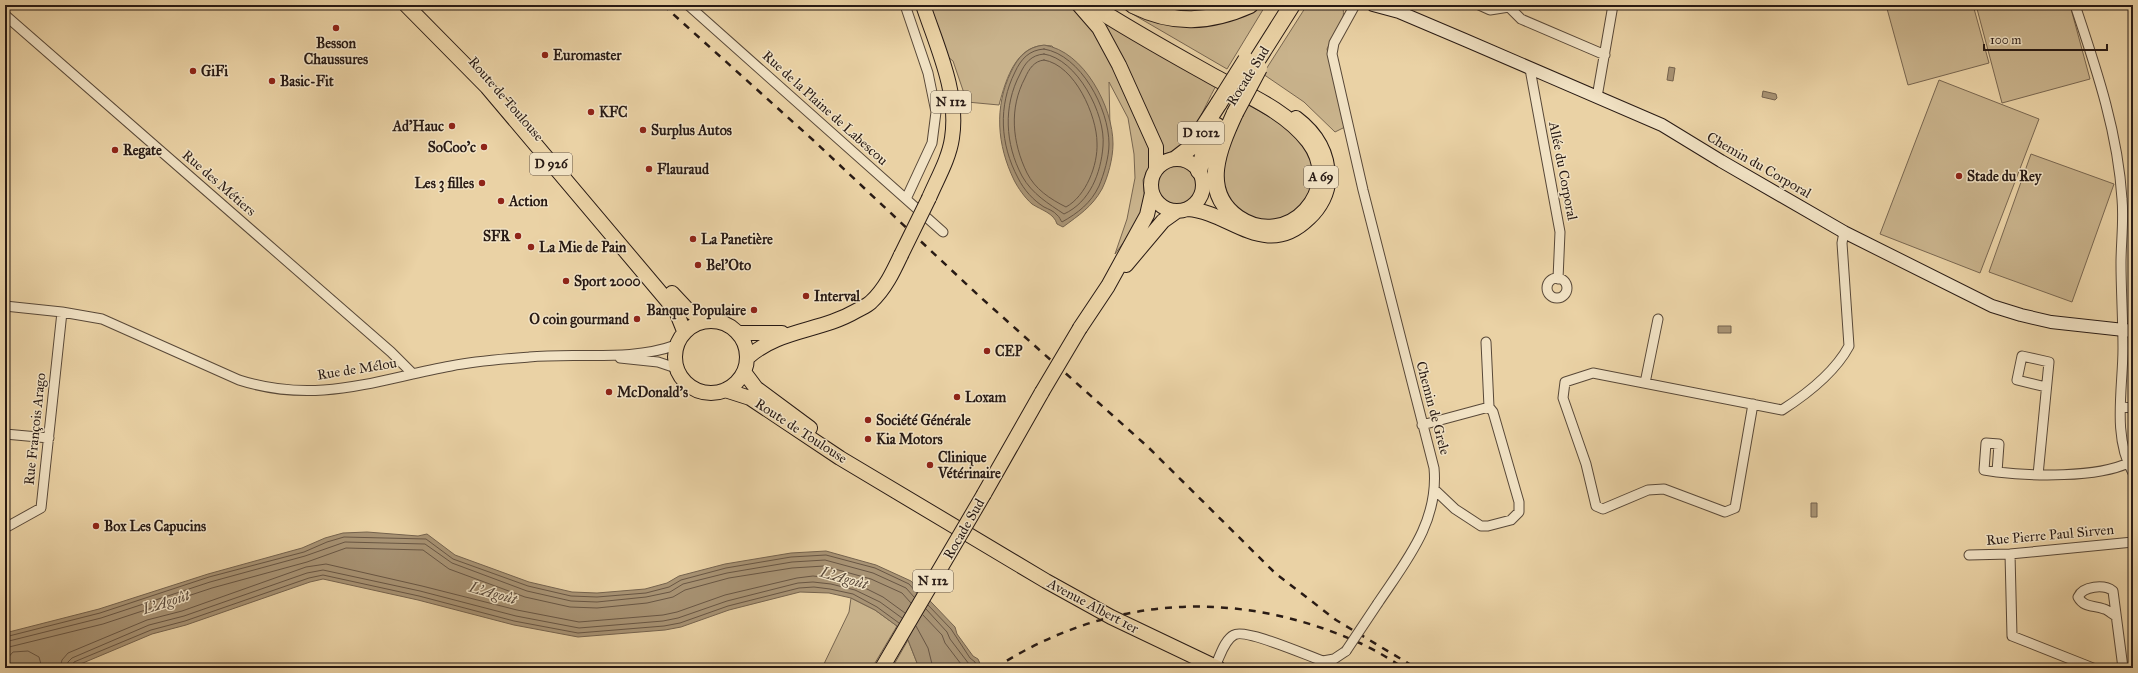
<svg xmlns="http://www.w3.org/2000/svg" width="2138" height="673" font-family="'IM FELL Great Primer',serif">
<rect width="100%" height="100%" fill="#ead2a5"/>
<filter id="stains"><feTurbulence type="fractalNoise" baseFrequency=".005" numOctaves="4"/><feColorMatrix values="0 0 0 0 .2 0 0 0 0 .09 0 0 0 0 .02 0 0 0 .5 -.17"/></filter>
<radialGradient id="worn" r=".72"><stop offset=".6" stop-color="#630" stop-opacity="0"/><stop offset="1" stop-color="#630" stop-opacity=".3"/></radialGradient>
<!-- green -->
<path fill="#c9b38c" stroke="#786650" d="M928,5H1069L1093,27L1152,145L1151,166L1143,180L1145,202L1140,220L1115,254L1127,219L1135,178L1134,154L1128,118L1109,82L1110,127L1104,105L1052,46C1017,40 1006,79 999,105L967,102L953,61L943,53Z
M1117,5H1126L1134,10L1238,15L1261,5L1264,8L1227,69Z
M1150,5H1241L1214,10L1183,13Z
M1307,5H1341C1350,17 1332,37 1327,49L1345,127L1335,132L1304,102L1263,74Z
M1886,5H1973L1989,63L1908,85Z
M1976,5H2070L2090,79L2002,103Z
M1108,25L1216,86C1204,106 1189,151 1164,154L1162,152L1105,28Z
M1939,80L2039,119L1980,273L1880,234Z
M1245,103C1264,114 1288,125 1302,143C1343,195 1261,255 1230,199C1228,195 1223,189 1222,183C1217,157 1236,127 1245,103Z
M2031,154L2114,184L2072,302L1989,272Z
M1156 185a21 21 0 1 1 42 0a21 21 0 1 1-42 0Z
M851,598L875,610L897,626L872,668H822L849,612Z
M908,640L919,668H892Z"/>
<!-- water -->
<path fill="#a89374" stroke="#75634e" d="M1044,45C1084,51 1113,107 1113,144C1113,158 1108,177 1102,189C1092,207 1079,215 1063,227L1057,224C1054,213 1041,210 1032,204C1025,198 1018,188 1014,180C997,145 994,107 1011,72C1018,57 1027,47 1044,45Z
M1669,67L1675,68L1673,81L1667,80Z
M1763,91L1776,94L1777,98L1775,100L1762,97Z
M1718,326H1731V333H1718Z
M1811,503H1817V517H1811Z
M367,532L418,536L427,534L455,555L529,582L572,592L597,593L645,589L667,583L679,576L725,564L791,553L826,551L876,565L911,581L955,627L957,634L973,656L978,659L982,668H919L908,640L897,626L875,610L851,598L829,593L800,592L729,610L681,627L665,630L578,637L514,625L418,600L323,579L310,582L186,625L152,634L71,668H29L21,666L5,668V633L99,609L208,574L302,548L325,538L343,533Z"/>
<g fill="none" stroke-linecap="round" stroke-linejoin="round">
<!-- shore -->
<path stroke="#685644" stroke-width="1" d="M1044,49C1081,55 1109,109 1109,144C1109,157 1104,174 1099,186C1091,203 1078,213 1062,222C1060,220 1060,217 1057,215C1054,211 1048,209 1044,207C1033,200 1024,190 1018,178C1000,144 998,106 1015,72C1021,59 1029,50 1044,49Z
M1044,54C1077,59 1106,114 1103,146C1101,173 1090,202 1064,214C1049,204 1032,194 1022,176C1005,144 1003,106 1020,74C1025,63 1031,55 1044,54Z
M1044,60C1075,65 1097,116 1097,143C1098,165 1086,196 1066,207C1050,199 1035,189 1027,173C1012,142 1009,108 1025,78C1029,69 1034,61 1044,60Z
M928,605L951,629L970,658L975,662L977,668
M926,609L947,632L950,639L972,668
M923,615L942,635L945,643L964,668
M916,626L928,648L933,668
M5,637L100,613L209,577L304,552L327,542L344,537L426,539L453,559L528,586L571,596L597,597L646,593L669,587L681,580L726,568L791,557L826,555L875,568L909,584L917,593
M5,642L101,618L210,582L305,556L345,542L425,544L452,563L527,591L571,601L597,602L646,597L670,592L683,584L727,573L792,562L825,560L873,573L906,588L914,597
M5,648L103,624L212,588L307,562L346,548L423,550L449,569L525,597L570,607L597,608L647,603L673,597L685,590L729,578L792,568L824,566L871,579L902,593L911,603
M5,661L13,652L28,651L39,657L42,668
M60,668L62,660L68,653L147,620L182,611L306,567L326,564L422,586L517,610L579,622L663,615L677,612L725,595L797,578L813,576L832,578L857,584L883,597L905,613
M66,668L68,662L72,658L149,625L184,616L307,573L323,570L420,591L516,616L579,628L663,621L678,618L727,601L798,583L813,582L831,584L855,590L880,602L902,618
M71,668L74,662L151,630L185,621L309,578L323,575L419,596L514,621L578,633L664,626L680,623L728,606L799,588L814,587L830,589L853,594L877,607L899,623"/>
<!-- street casing -->
<g stroke="#584838" stroke-width="11">
<path id="street" d="M688,5L943,232
M905,5L928,73L936,112L932,143L906,199
M1355,5L1334,43L1332,54L1363,190L1434,468C1439,522 1406,561 1378,603
M1479,5L1490,10L1509,7
M2075,5C2096,68 2118,132 2122,199C2124,220 2121,242 2121,263C2121,291 2123,319 2123,348C2123,388 2112,436 2133,473
M1509,7L1521,19L1605,55
M5,15L391,352L413,374
M1530,69L1560,232L1558,279
M1597,97L1613,5
M1547 288a10 10 0 1 1 20 0a10 10 0 1 1-20 0Z
M5,306L62,312L102,319L239,380C317,405 375,380 451,366C476,361 503,359 529,357C577,352 630,362 676,345
M620,358L658,362L676,368
M1645,383L1658,319
M1753,404L1735,508L1725,512L1664,489L1648,490L1603,509L1596,506L1586,464L1563,398L1565,382L1593,373L1782,410C1807,394 1835,372 1849,346L1842,243L1844,232
M2122,407L2133,408
M1422,425L1489,407
M5,434L49,438
M1997,472L1984,470L1986,443L1999,444L1997,472C2031,476 2097,478 2128,463
M2038,475L2049,362L2022,356L2017,380L2046,387
M1435,490L1455,509L1481,526H1488L1511,520L1519,512V502L1493,412L1489,407L1486,342
M5,528L41,508L62,312
M2010,554L2012,636L2093,668
M1969,555L2010,554L2133,542
M2116,616C2112,614 2108,610 2104,609C2094,605 2084,608 2078,597C2083,586 2104,584 2113,591L2123,668
M1215,666C1220,657 1224,640 1234,635C1245,628 1308,656 1323,661L1334,659L1346,651"/>
</g>
<!-- secondary casing -->
<g stroke="#281a14" stroke-width="14">
<path id="secondary" d="M1373,5L1399,12L1465,40L1662,125L1721,161L1844,232L1992,306L2021,315L2051,322L2133,331"/>
</g>
<!-- primary casing -->
<g stroke="#281a14" stroke-width="16">
<path id="primary" d="M406,5L487,87L676,311L684,331
M923,5C937,47 959,93 952,138C949,159 937,179 929,198
M1079,5L1099,28L1119,65L1156,147V168
M1151 185a26 26 0 1 1 52 0a26 26 0 1 1-52 0Z
M1188,209C1231,212 1265,261 1309,218C1320,208 1329,192 1328,178C1328,153 1316,133 1296,118
M1126,265L1163,221L1177,211
M672,293L687,309L703,321
M675 357a36 36 0 1 1 72 0a36 36 0 1 1-72 0Z
M1080,328L1108,286L1147,215L1152,193
M738,333H782
M747,358C779,329 820,332 856,311C861,308 867,306 871,302C885,289 893,272 901,255
M744,372L756,388L810,428
M725,390L750,398L840,458L1046,581L1111,617L1218,668
M984,494L1042,392"/>
</g>
<!-- highway casing -->
<g stroke="#281a14" stroke-width="18">
<path id="highway" d="M1091,5C1131,31 1173,54 1214,77C1247,95 1286,111 1309,141C1346,190 1288,252 1238,218C1199,191 1220,146 1235,113
M1133,5C1173,25 1210,23 1250,5
M1254,65L1292,5
M1177,158L1190,148L1219,103
M1199,171L1206,144L1217,126"/>
</g>
<!-- street -->
<use href="#street" stroke="#f1e2c4" stroke-width="9"/>
<!-- secondary -->
<use href="#secondary" stroke="#f1e2c4" stroke-width="12"/>
<!-- primary -->
<use href="#primary" stroke="#ead2a5" stroke-width="14"/>
<!-- highway -->
<use href="#highway" stroke="#ead2a5" stroke-width="16"/>
<!-- rail -->
<path stroke="#281a14" stroke-width="2.5" stroke-dasharray="7 7" stroke-linecap="butt" d="M663,5L813,140L978,295L1148,447L1275,573L1336,620L1416,668
M995,668C1110,594 1239,588 1362,644C1377,651 1391,660 1404,668"/>
<!-- street-bridge casing -->
<g stroke="#584838" stroke-width="11" stroke-linecap="butt">
<path id="street-bridge" d="M1346,651L1378,603"/>
</g>
<!-- primary-bridge casing -->
<g stroke="#281a14" stroke-width="16" stroke-linecap="butt">
<path id="primary-bridge" d="M901,255L929,198
M1042,392L1080,328
M882,668L984,494"/>
</g>
<!-- highway-bridge casing -->
<g stroke="#281a14" stroke-width="18" stroke-linecap="butt">
<path id="highway-bridge" d="M1219,103L1246,60
M1235,113L1259,68"/>
</g>
<!-- street-bridge -->
<use href="#street-bridge" stroke="#f1e2c4" stroke-width="9"/>
<!-- primary-bridge -->
<use href="#primary-bridge" stroke="#ead2a5" stroke-width="14"/>
<!-- highway-bridge -->
<use href="#highway-bridge" stroke="#ead2a5" stroke-width="16"/>
</g>
<!-- markers -->
<g fill="#8f2418" stroke="#f1e2c4" stroke-width="1.5">
<circle cx="336" cy="28" r="4"/>
<circle cx="545" cy="55" r="4"/>
<circle cx="193" cy="71" r="4"/>
<circle cx="272" cy="81" r="4"/>
<circle cx="591" cy="112" r="4"/>
<circle cx="452" cy="126" r="4"/>
<circle cx="643" cy="130" r="4"/>
<circle cx="484" cy="147" r="4"/>
<circle cx="115" cy="150" r="4"/>
<circle cx="649" cy="169" r="4"/>
<circle cx="1959" cy="176" r="4"/>
<circle cx="482" cy="183" r="4"/>
<circle cx="501" cy="201" r="4"/>
<circle cx="518" cy="236" r="4"/>
<circle cx="693" cy="239" r="4"/>
<circle cx="531" cy="247" r="4"/>
<circle cx="698" cy="265" r="4"/>
<circle cx="566" cy="281" r="4"/>
<circle cx="806" cy="296" r="4"/>
<circle cx="754" cy="310" r="4"/>
<circle cx="637" cy="319" r="4"/>
<circle cx="987" cy="351" r="4"/>
<circle cx="609" cy="392" r="4"/>
<circle cx="957" cy="397" r="4"/>
<circle cx="868" cy="420" r="4"/>
<circle cx="868" cy="439" r="4"/>
<circle cx="930" cy="465" r="4"/>
<circle cx="96" cy="526" r="4"/>
</g>
<g text-anchor="middle" dominant-baseline="central" stroke-width="3" stroke-linejoin="round" paint-order="stroke">
<!-- shield labels -->
<g fill="#f1e2c4" stroke="#645649" stroke-width="1">
<rect x="931" y="91" width="40" height="22" rx="3"/>
<rect x="1178" y="122" width="46" height="22" rx="3"/>
<rect x="530" y="153" width="42" height="22" rx="3"/>
<rect x="1304" y="166" width="34" height="22" rx="3"/>
<rect x="913" y="570" width="40" height="22" rx="3"/>
</g>
<g font-size="13" font-weight="bold" fill="#281a14">
<text x="951" y="102">N 112</text>
<text x="1201" y="133">D 1012</text>
<text x="551" y="164">D 926</text>
<text x="1321" y="177">A 69</text>
<text x="933" y="581">N 112</text>
</g>
<!-- poi labels -->
<g font-size="14" font-weight="bold" fill="#281a14" stroke="#f1e2c4" text-anchor="start">
<text x="336" y="43" text-anchor="middle">Besson<tspan x="336" dy="16">Chaussures</tspan></text>
<text x="553" y="55">Euromaster</text>
<text x="201" y="71">GiFi</text>
<text x="280" y="81">Basic-Fit</text>
<text x="599" y="112">KFC</text>
<text x="444" y="126" text-anchor="end">Ad’Hauc</text>
<text x="651" y="130">Surplus Autos</text>
<text x="476" y="147" text-anchor="end">SoCoo'c</text>
<text x="123" y="150">Regate</text>
<text x="657" y="169">Flauraud</text>
<text x="1967" y="176">Stade du Rey</text>
<text x="474" y="183" text-anchor="end">Les 3 filles</text>
<text x="509" y="201">Action</text>
<text x="510" y="236" text-anchor="end">SFR</text>
<text x="701" y="239">La Panetière</text>
<text x="539" y="247">La Mie de Pain</text>
<text x="706" y="265">Bel'Oto</text>
<text x="574" y="281">Sport 2000</text>
<text x="814" y="296">Interval</text>
<text x="746" y="310" text-anchor="end">Banque Populaire</text>
<text x="629" y="319" text-anchor="end">O coin gourmand</text>
<text x="995" y="351">CEP</text>
<text x="617" y="392">McDonald's</text>
<text x="965" y="397">Loxam</text>
<text x="876" y="420">Société Générale</text>
<text x="876" y="439">Kia Motors</text>
<text x="938" y="457">Clinique<tspan x="938" dy="16">Vétérinaire</tspan></text>
<text x="104" y="526">Box Les Capucins</text>
</g>
<!-- street labels -->
<g font-size="14" fill="#281a14" stroke="#f1e2c4">
<text transform="translate(1248 76) rotate(-58)">Rocade Sud</text>
<text transform="translate(506 99) rotate(49)">Route de Toulouse</text>
<text transform="translate(825 108) rotate(42)">Rue de la Plaine de Labescou</text>
<text transform="translate(1759 165) rotate(30)">Chemin du Corporal</text>
<text transform="translate(1563 171) rotate(79)">Allée du Corporal</text>
<text transform="translate(219 183) rotate(41)">Rue des Métiers</text>
<text transform="translate(357 369) rotate(-9)">Rue de Mélou</text>
<text transform="translate(1433 408) rotate(75)">Chemin de Grele</text>
<text transform="translate(35 429) rotate(-84)">Rue François Arago</text>
<text transform="translate(801 431) rotate(33)">Route de Toulouse</text>
<text transform="translate(964 529) rotate(-60)">Rocade Sud</text>
<text transform="translate(2050 535) rotate(-5)">Rue Pierre Paul Sirven</text>
<text transform="translate(1093 606) rotate(28)">Avenue Albert 1er</text>
</g>
<!-- water labels -->
<g font-size="15" font-style="italic" fill="#5b4a3a" stroke="#f1e2c4">
<text transform="translate(844 578) rotate(16)">L'Agoût</text>
<text transform="translate(493 593) rotate(16)">L'Agoût</text>
<text transform="translate(166 602) rotate(-18)">L'Agoût</text>
</g>
</g>
<!-- margin -->
<rect width="2138" height="673" fill="none" stroke="#ead2a5" stroke-width="20"/>
<rect x="6" y="6" width="2126" height="661" fill="none" stroke="#281a14" stroke-width="2"/>
<rect x="10" y="10" width="2118" height="653" fill="none" stroke="#281a14"/>
<!-- scale -->
<path d="M1984 44v6h123v-6" fill="none" stroke="#281a14" stroke-width="2"/>
<text x="1990" y="44" font-size="12" fill="#281a14" stroke="#f1e2c4" stroke-width="3" paint-order="stroke">100 m</text>
<rect width="100%" height="100%" filter="url(#stains)"/>
<rect width="100%" height="100%" fill="url(#worn)"/>
</svg>
